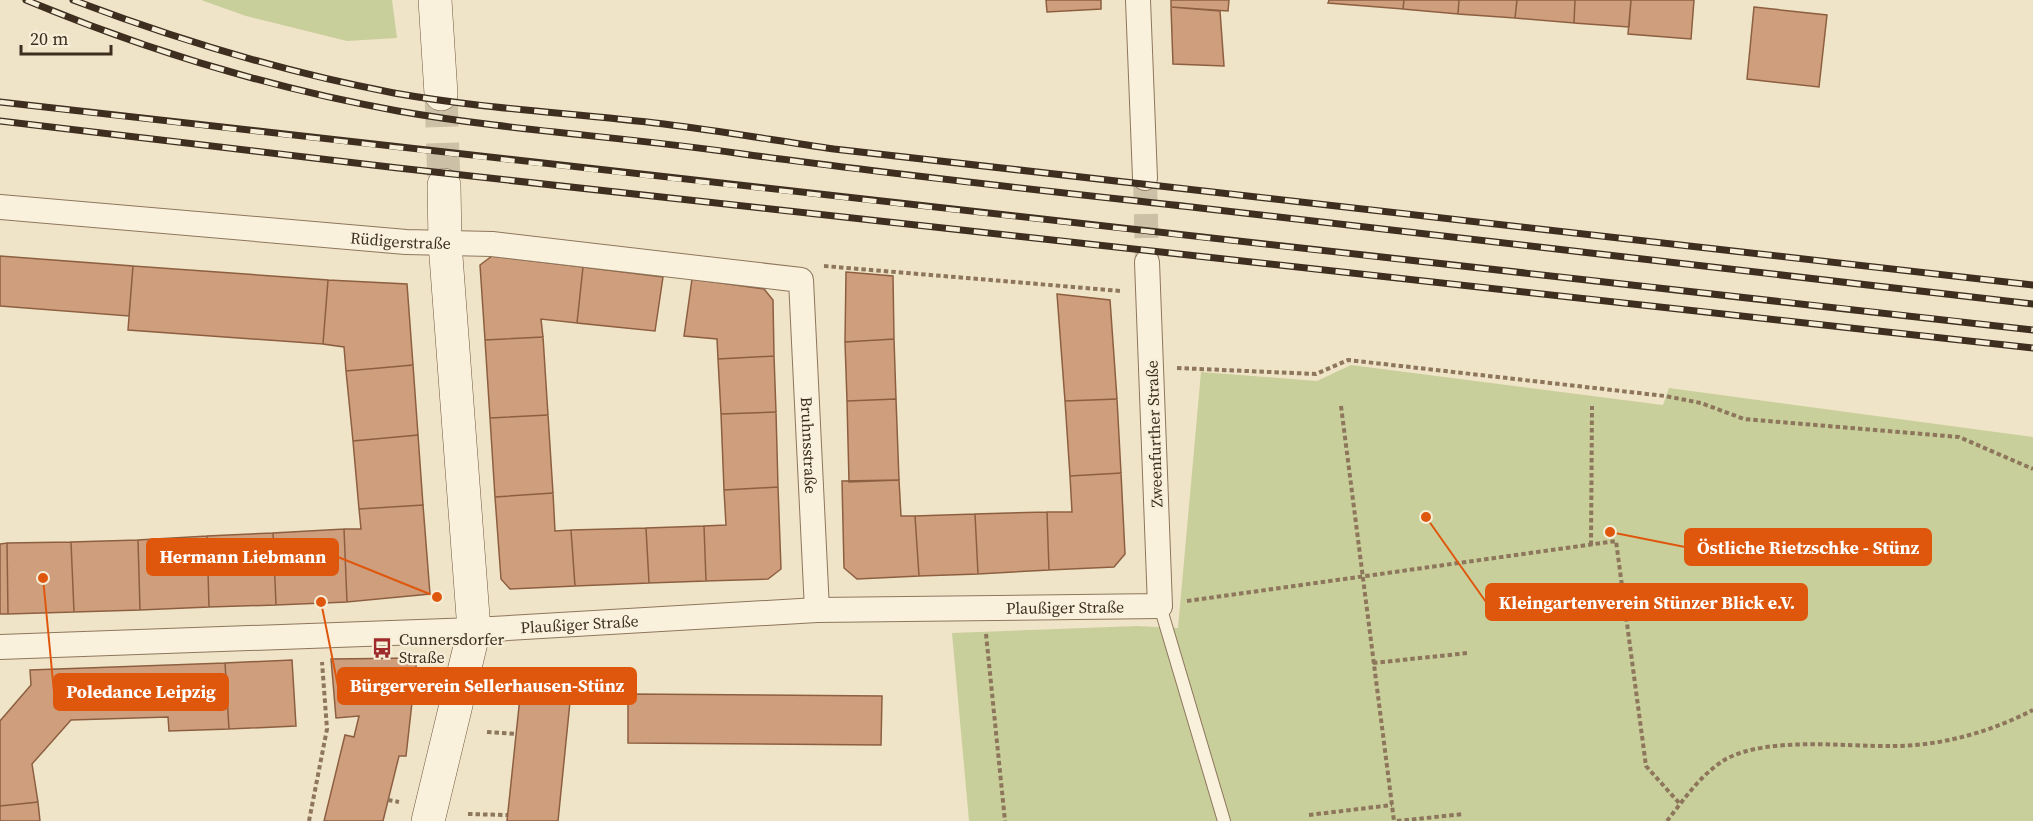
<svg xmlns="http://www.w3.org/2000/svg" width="2033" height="821" font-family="'Source Serif 4',serif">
<rect width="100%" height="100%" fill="#f0e4c8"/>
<!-- green -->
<path fill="#c9cf9b" d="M201,0H392L397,38L347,41L246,16Z
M1351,365L1663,405L1669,388L2033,437V821H969L952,633L1137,626L1178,628L1201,372L1317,381Z"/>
<!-- building -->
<path fill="#cf9f7d" stroke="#8d5f41" stroke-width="1.5" d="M1046,0H1101V9L1047,12Z
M1171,0H1229L1228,11L1171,7Z
M1329,0H1404L1403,9L1328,3Z
M1404,0H1459L1458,14L1403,9Z
M1459,0H1517L1515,18L1458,14Z
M1517,0H1575L1574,23L1515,18Z
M1575,0H1631L1629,27L1574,23Z
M1631,0H1694L1691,39L1628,34Z
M1171,7L1220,11L1224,66L1173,64Z
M1754,7L1827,15L1819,87L1747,79Z
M0,256L133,266L129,316L0,306Z
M492,256L583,267L577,323L541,319L543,337L485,340L480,265Z
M133,266L328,280L323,344L128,330Z
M583,267L663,277L655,331L577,323Z
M846,272L893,276L894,339L845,342Z
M692,279L764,289L773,300L774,356L718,359L717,339L684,336Z
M328,280L407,284L413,365L346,371L344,347L323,344Z
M1057,294L1110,300L1117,399L1065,401Z
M543,337L548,415L490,418L485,340Z
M894,339L896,399L847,401L845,342Z
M774,356L776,412L721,414L718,359Z
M413,365L418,435L353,441L346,371Z
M896,399L899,480L849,482L847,401Z
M1117,399L1121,473L1070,476L1065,401Z
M776,412L778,487L724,490L721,414Z
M548,415L553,493L495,497L490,418Z
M418,435L423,505L359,509L353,441Z
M1121,473L1125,554L1114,567L1049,570L1047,512H1072L1070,476Z
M899,480L901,516H915L919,576L857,579L844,568L842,481Z
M778,487L781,569L768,579L706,581L704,526L726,525L724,490Z
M553,493L555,531L571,530L575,586L510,589L501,579L495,497Z
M423,505L430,594L347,602L344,529H361L359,509Z
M1047,512L1049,570L978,574L975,514Z
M975,514L978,574L919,576L915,516Z
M704,526L706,581L649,583L646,528Z
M646,528L649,583L575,586L571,530Z
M344,529L347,602L276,605L273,533Z
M273,533L276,605L209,607L207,536Z
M207,536L209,607L140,610L138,540Z
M138,540L140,610L74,612L71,542Z
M71,542L74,612L8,614L7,543Z
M7,543L8,614H0V544Z
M417,658L406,756H399L383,821H324L345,735L354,737L359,716L336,718L331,659Z
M292,660L296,726L229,729L225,663Z
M225,663L229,729L169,731L168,717L71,720L32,764L38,802L0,806V721L31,685L30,670Z
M628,694L882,696L881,745L628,743Z
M520,697L570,702L558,821H507Z
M38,802L40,821H0V806Z"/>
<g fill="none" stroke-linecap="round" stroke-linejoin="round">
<!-- street-tunnel -->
<path stroke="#ccc0a6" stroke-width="24" stroke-dasharray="24 12" stroke-linecap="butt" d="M1145,178L1147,262"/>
<!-- secondary-tunnel -->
<path stroke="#ccc0a6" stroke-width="33" stroke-dasharray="33 16" stroke-linecap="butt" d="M441,94L444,185"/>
<!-- lane casing -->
<g stroke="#8d765c" stroke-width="14">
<path id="lane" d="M1160,606L1224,821"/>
</g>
<!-- street casing -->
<g stroke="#8d765c" stroke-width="26">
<g id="street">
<path d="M1138,0L1145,178"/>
<path id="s1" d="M0,207L406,242L492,244L801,280L817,610"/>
<path id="s2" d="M0,647L474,630L817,610L1160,606L1147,262"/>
</g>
</g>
<!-- secondary casing -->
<g stroke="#6f573f" stroke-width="34">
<path id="secondary" d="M435,0L441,94
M428,821L474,630L445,243L444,185"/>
</g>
<!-- path -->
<path stroke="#8d765c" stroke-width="4" stroke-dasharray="4.5 3" stroke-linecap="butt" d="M824,266L1121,291
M1177,368L1316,374L1348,360L1665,396L1701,403L1744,419L1959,437L2033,469
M1341,406L1394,821
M1591,545L1592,406
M1187,601L1616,541L1646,766L1680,804
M986,634L1005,821
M1373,663L1468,653
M487,732L516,734
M388,800L399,802
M468,814L507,815
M1309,815L1392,805
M309,821L327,729L322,662
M1397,821L1464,814
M1667,821C1685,798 1701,774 1726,759C1770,736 1845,747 1893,746C1941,746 1990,732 2033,710"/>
<!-- lane -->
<use href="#lane" stroke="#faf1dc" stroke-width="12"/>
<!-- street -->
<use href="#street" stroke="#faf1dc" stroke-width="24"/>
<!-- secondary -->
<use href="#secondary" stroke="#faf1dc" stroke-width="33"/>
<!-- rail casing -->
<g stroke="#3d2e20" stroke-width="7">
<path id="rail" d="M26,0C146,50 270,88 398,111C512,131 628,137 743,154C895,175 1047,191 1200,208C1478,240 1755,272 2033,304
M73,0C178,40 284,72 394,93C484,109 574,113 664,124C721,131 778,141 834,149L2033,285
M0,102C677,181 1355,253 2033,330
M0,121L398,168L2033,348"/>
</g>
<!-- rail -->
<use href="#rail" stroke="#f7eed8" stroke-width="4.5" stroke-dasharray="14" stroke-linecap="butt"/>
</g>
<!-- icons -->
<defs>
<g id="bus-bare" transform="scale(1.62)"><path d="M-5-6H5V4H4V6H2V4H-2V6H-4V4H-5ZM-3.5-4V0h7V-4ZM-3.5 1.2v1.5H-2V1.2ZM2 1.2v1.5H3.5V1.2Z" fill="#9e2a2b" stroke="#f7eed8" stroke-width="2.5" paint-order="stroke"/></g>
</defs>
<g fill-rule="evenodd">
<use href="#bus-bare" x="382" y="648"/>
</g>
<g text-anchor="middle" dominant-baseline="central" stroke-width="4.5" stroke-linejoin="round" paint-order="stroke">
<!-- street labels -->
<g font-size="16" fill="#3d2e20" stroke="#f7eed8">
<text stroke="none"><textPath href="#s1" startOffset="402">Rüdigerstraße</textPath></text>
<text transform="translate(1154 434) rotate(-92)">Zweenfurther Straße</text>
<text stroke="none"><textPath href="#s1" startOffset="970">Bruhnsstraße</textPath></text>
<text stroke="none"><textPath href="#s2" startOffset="1066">Plaußiger Straße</textPath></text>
<text stroke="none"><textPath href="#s2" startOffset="580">Plaußiger Straße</textPath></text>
</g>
<!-- poi labels -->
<g font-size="16" fill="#3d2e20" stroke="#f7eed8" text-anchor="start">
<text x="399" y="639">Cunnersdorfer<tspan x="399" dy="18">Straße</tspan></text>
</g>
</g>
<!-- callouts -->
<path fill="none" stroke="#df570d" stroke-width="2" d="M1610 532L1685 547M437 597L338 557M1426 517L1486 602M321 602L338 686M43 578L54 692"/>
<g fill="#df570d" stroke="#f7eed8" stroke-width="2">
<circle cx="1610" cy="532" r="6"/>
<circle cx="437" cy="597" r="6"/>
<circle cx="1426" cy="517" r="6"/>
<circle cx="321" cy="602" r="6"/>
<circle cx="43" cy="578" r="6"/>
</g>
<g fill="#df570d" stroke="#df570d" stroke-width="2">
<rect x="1685" y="529" width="246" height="36" rx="6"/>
<rect x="147" y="539" width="191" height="36" rx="6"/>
<rect x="1486" y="584" width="321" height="36" rx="6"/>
<rect x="338" y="668" width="298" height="36" rx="6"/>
<rect x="54" y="674" width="174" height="36" rx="6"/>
</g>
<g font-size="18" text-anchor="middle" font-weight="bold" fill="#fff">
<text x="1808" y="554">Östliche Rietzschke - Stünz</text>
<text x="243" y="563">Hermann Liebmann</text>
<text x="1647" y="609">Kleingartenverein Stünzer Blick e.V.</text>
<text x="487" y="692">Bürgerverein Sellerhausen-Stünz</text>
<text x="141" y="698">Poledance Leipzig</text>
</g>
<!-- scale -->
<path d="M21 45v9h90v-9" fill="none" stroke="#3d2e20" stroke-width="3"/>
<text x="30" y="45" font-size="18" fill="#3d2e20" stroke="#f7eed8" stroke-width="4.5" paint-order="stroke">20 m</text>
</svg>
